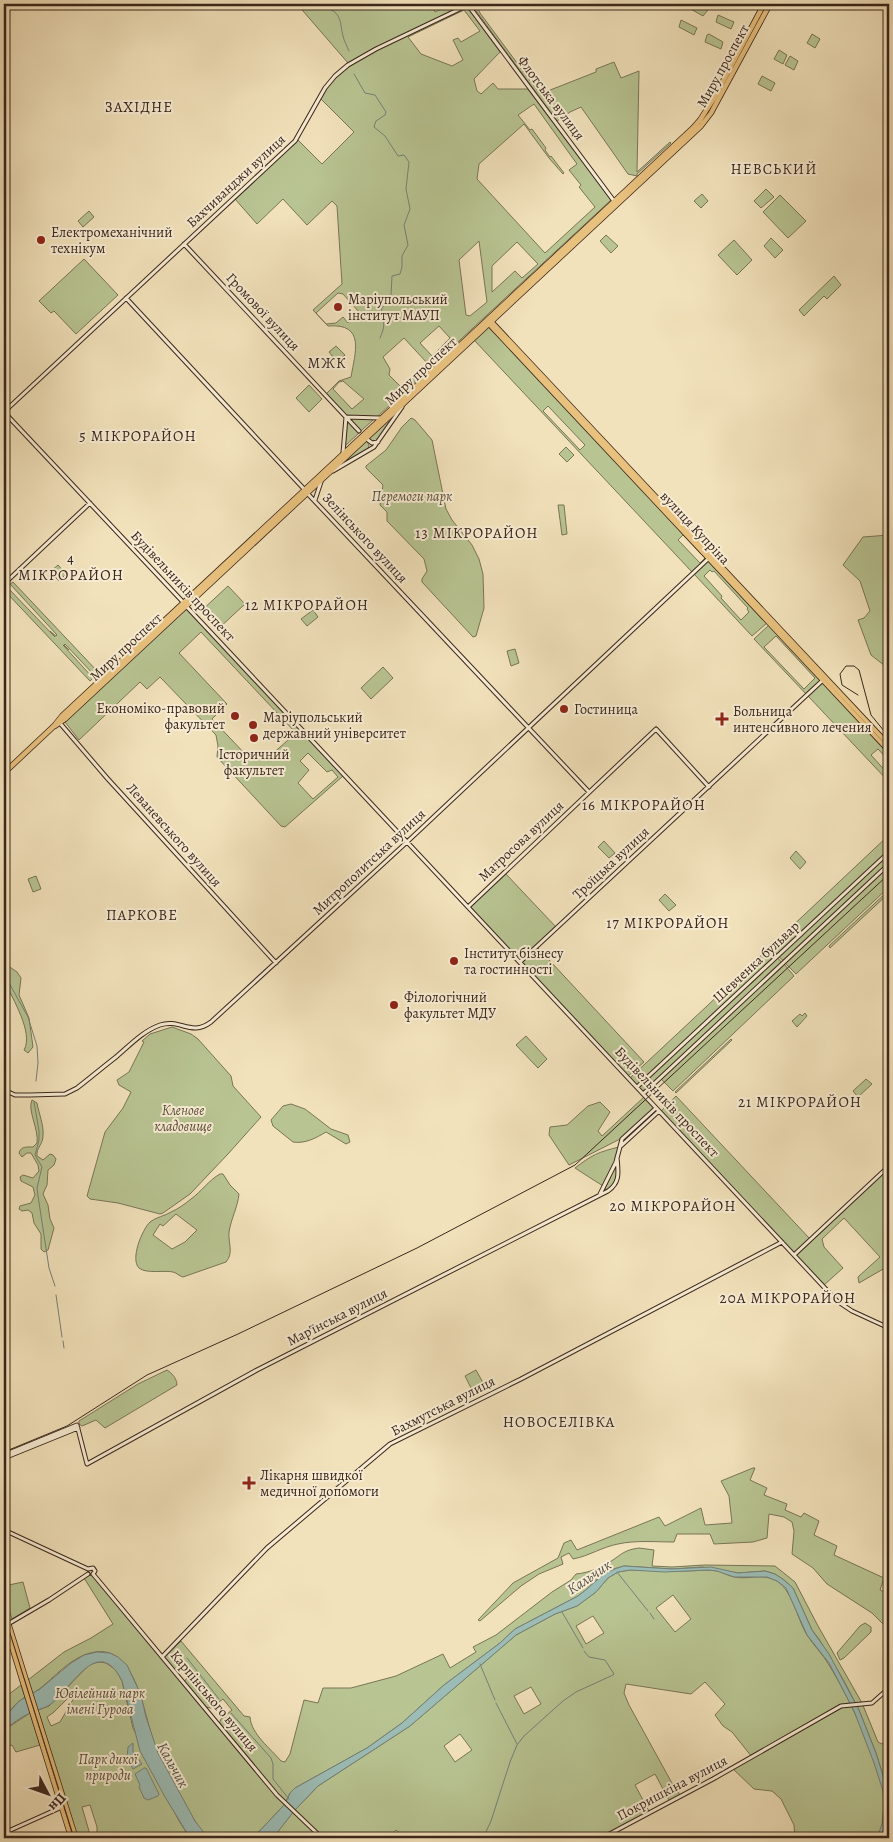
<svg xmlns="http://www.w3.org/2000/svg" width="893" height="1842" font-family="Alegreya,serif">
<rect width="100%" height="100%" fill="#f2e2bb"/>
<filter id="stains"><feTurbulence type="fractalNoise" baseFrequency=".004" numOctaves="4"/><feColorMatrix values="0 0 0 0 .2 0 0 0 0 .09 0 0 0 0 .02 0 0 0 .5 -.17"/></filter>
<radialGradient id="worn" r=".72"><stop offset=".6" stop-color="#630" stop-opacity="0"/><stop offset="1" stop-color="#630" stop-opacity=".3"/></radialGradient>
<!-- green -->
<path fill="#b8c492" stroke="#797557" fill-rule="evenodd" d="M297,4H386L388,7L394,4H432L435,12L447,6V4H464L465,5L375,48L348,63Z
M471,4H476L480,13L540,94L596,72V69L614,62L621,78L639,71L637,172L670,142L671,143L637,174V176L628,174L581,107L570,112L557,121Z
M690,4H700L708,10L703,16L689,8Z
M467,7L500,52L474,79L477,91L481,94L493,83L498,89H528L611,200L377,417L346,415L326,394L339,381L351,377C355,353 366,323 328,326L313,310L342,284L337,206L332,201L307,225L283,199L257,224L235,199L297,139L322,164L354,132L320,98L331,82L348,66L377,50ZM464,10L480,31L461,42L458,38L453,40L463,60L452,66L421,54L408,37ZM534,104L577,164L569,170L581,185L579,187L595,207L545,253L477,179L479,164L524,124L549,158L563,174L564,173L551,156L550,157L545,150L546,148L532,129L530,130L518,115ZM479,241L487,302L470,316L466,315L459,260ZM517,242L538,264L522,278L515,271L492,292V266ZM338,293L343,294L359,312L348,323L343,317L336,323L326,324L316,313ZM439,326L450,338L432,356L420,343ZM404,338L428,364L402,388L389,375L390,369L383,357ZM343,381L364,399L352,409L333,389L339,382Z
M718,15L734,22L731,29L716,22Z
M681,20L697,28L694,35L679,27Z
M709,34L723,42L721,49L705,42L707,35Z
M812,34L820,39L815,48L807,43Z
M779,50L787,55L783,64L774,59Z
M790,56L798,61L794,70L785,65Z
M762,76L775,83L771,91L758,84Z
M766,189L774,197L761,208L754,201Z
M702,194L708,201L701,208L694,201Z
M780,195L806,221L788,238L763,212Z
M89,211L94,217L83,227L78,221Z
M606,235L618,246L611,253L600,241Z
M771,238L783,250L775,258L764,246Z
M734,240L752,260L737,275L718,255Z
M84,259L118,295L76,334L54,311L51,313L39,301Z
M834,276L841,285L827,299L824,296L804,316L799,310Z
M489,326L706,559L692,572L474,340ZM548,406L585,445L580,450L543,411ZM683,535L705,558L700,563L678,540Z
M336,346L345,355L337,362L329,352Z
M309,385L322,399L309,412L296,398Z
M393,415H395L378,441L372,442L368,439Z
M348,418L373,419V420L361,431Z
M411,418L415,420L432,440L446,509L452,520L472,545L479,559L483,574L484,608L476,636L473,637L422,582V579L427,571L424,559L387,521V512L380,505L383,485L366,468V466L386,450L402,427Z
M346,419L359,433L346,445H345Z
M366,440L369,445L368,449L336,469Z
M566,447L574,455L567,462L559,454Z
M558,505H564L567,534L562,535Z
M889,535V669L871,655L858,620L864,618L870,611L860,581L843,565L863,537Z
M708,561L767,623L752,636L694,574ZM710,570L712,572L714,571L748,608L747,609L749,612L741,620L721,598L722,596L704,576Z
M58,565L66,574L59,581L50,572Z
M13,582L99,673L95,676L65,644L64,645L69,650L63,645L93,678L90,681L4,590L7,587L55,637L50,631L56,636L57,635L10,584Z
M228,586L245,604L218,629L201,611Z
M186,608L343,776L285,827L281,826L217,757L218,746L216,735L160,677L147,689L140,682L79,740L65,722ZM201,632L296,733L270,756L246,755L212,719L227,704L179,653ZM308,753L327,772L332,770L338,777L313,799L298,783L309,770L300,761Z
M313,610L318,617L307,626L301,619Z
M769,625L821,680L806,694L754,639ZM776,636L815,678L804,689L764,647Z
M515,649L519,663L511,666L507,651Z
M383,667L393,678L371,699L361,688Z
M823,682L889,753V761L878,749L871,755L889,775V782L808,696Z
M889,835V850L778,955L770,947Z
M604,841L615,853L609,858L598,847Z
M796,851L806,862L800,869L790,858Z
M889,854V862L784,961L779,957Z
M889,866V887L796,974L785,963Z
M505,873L556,927L520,961L469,906Z
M36,876L41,889L33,892L28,879Z
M889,890V893L830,948L829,946Z
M665,894L676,905L669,911L659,900Z
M538,948L644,1062L628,1076L522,963Z
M769,948L776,956L637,1086L630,1078Z
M778,958L782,963L643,1092L639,1087Z
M4,963L17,972L21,978L19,995L29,1018L33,1047L28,1053L24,1050C34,1033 12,998 5,982C2,977 4,969 4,963Z
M784,964L794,976L673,1091L661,1079Z
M805,1013L807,1016L797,1027L792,1021L800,1014L802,1016Z
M172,1027L191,1034L198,1039L231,1076L233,1086L261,1117L228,1154L190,1194L163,1213L160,1214L118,1203L90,1199L87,1196L105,1132L123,1108L131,1092L119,1085L117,1080L129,1072L144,1042L142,1041L150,1034Z
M526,1036L547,1059L538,1068L516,1045Z
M731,1039L732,1040L676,1093L675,1092Z
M866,1079L872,1084L858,1097L853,1091Z
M676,1096L810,1239L794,1253L661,1111Z
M644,1097L654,1108L622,1138L569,1165L549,1135L550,1127L567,1125L588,1106L600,1102L610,1112L598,1131L602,1136Z
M32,1100L37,1103C39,1114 44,1125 43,1136C43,1144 36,1148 37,1156L43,1160L50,1154L53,1155L56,1159L54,1165L48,1170L47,1185L43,1194L48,1205L50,1219L54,1228L48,1250L44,1252L41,1249V1234L34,1223L32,1213L28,1210L22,1211L19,1209L20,1206L31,1203L35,1195L33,1187L21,1181L20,1177L23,1175L33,1178L39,1171L38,1165L31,1153H27L22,1157L19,1153C21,1146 27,1147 33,1147L37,1143C39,1129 27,1110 32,1100Z
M291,1104L305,1109L331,1129L348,1135L350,1142L346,1144L326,1132C316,1138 305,1144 293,1142L273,1126L271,1120L283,1106Z
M619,1147L615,1162L603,1186L575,1168C592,1155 598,1152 619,1147Z
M617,1163L616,1182L606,1190L605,1189Z
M889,1168V1261L885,1268L859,1283L858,1277L880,1257L844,1218L822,1239L824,1247L843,1268L824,1285L796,1256Z
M220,1174H223L230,1185L239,1194C238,1206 231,1219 229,1232C228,1243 234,1253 226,1262L183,1277C179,1276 177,1273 173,1272C164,1270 146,1274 139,1268C130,1259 142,1230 150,1222C156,1217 165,1216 171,1212C178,1209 185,1204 191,1199C201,1192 209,1180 220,1174ZM176,1214L197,1230L185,1242L172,1249L153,1235L160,1224L163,1226Z
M167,1370C172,1373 177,1379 177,1385L105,1428L96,1420L82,1426L79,1424V1421L138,1384Z
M476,1370L486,1388L474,1394L465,1376Z
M753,1468H755L750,1480L767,1488L764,1495L787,1504L785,1510L801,1517L804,1513L819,1521L814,1535L837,1546L834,1555L884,1578L880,1590L889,1594V1630L872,1613L827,1584L813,1568L792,1554L794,1531L792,1522L784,1517L769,1514L767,1538L753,1542L714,1544L710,1534H677L674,1542C656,1542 636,1540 618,1544C602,1547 589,1556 573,1559L569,1553L561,1557L563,1564L539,1574L521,1586L480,1621L478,1620L513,1583L558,1558L564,1543L571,1540L577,1550L659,1517L665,1526L701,1508L705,1525L732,1523L729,1496L721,1481Z
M639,1548L654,1550L652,1566L672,1567L704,1565L775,1566L795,1582L818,1626L862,1703L878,1742L882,1744L889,1739V1838H881L886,1830L889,1795L876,1753L859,1710L844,1681L819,1639L812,1630L793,1588L784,1580L775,1574L765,1571L738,1573L702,1567L672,1569L624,1566L610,1570L594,1581L586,1590L578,1596L515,1629L500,1643L444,1685L402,1723L367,1748L295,1788L290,1793L285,1803L219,1724L221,1719L232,1710L223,1699L211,1708L205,1707L184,1682L189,1675V1672L182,1666L174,1670L164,1657L181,1641L244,1716L250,1717C251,1734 271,1749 281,1761L285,1762L290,1754L304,1700L318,1703L323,1688H351L396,1676L443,1654L450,1668L476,1652L473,1647L496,1635L552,1592L571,1580L576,1574C588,1573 600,1568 610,1562C622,1554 624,1550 639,1548Z
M630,1570C649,1570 668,1572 686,1571C697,1571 707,1569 717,1571C723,1572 728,1576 735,1577C749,1580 760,1573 775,1580C792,1588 797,1619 807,1635C813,1645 823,1654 829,1665C850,1699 874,1751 883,1790C886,1805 885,1825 877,1838H795L794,1825L781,1799L772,1791L754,1789L732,1768L752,1757L732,1732L723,1726L715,1715L725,1704L705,1682L691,1694L626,1684L624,1693L629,1705L673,1785L681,1796L670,1802L655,1774L635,1785L650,1813L602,1838H406L396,1830L388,1838H322L294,1811L318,1786L410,1726L516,1635L555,1614L577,1606L596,1592L608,1578L618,1572ZM673,1595L691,1619L675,1632L656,1608ZM593,1616L604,1633L586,1644L576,1626ZM531,1687L541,1704L524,1714L514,1696ZM460,1734L472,1750L455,1762L444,1746Z
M88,1575L94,1576L285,1804L253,1838H208L200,1829C185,1805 170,1779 158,1753C144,1725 140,1645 95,1652C69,1656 53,1681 32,1694L28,1680L64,1652L91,1638L113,1624L84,1578Z
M23,1582L30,1608L12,1619L4,1594V1586Z
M865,1623L871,1627V1632L844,1658L840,1660L837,1653L860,1626Z
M100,1662L106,1663L116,1670L122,1681L133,1728L179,1821L190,1838H97V1827L90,1805L82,1807L91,1838H77L38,1710L49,1706L90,1664ZM71,1695L74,1698L60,1722L51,1726L47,1717L54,1712Z
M21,1685L25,1697L14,1706L4,1718V1698Z
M30,1713L40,1745L16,1752L12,1745L4,1748V1730Z
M293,1812L320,1838H273Z"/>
<!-- water -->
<path fill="#9cbdb6" stroke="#758178" d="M624,1566L672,1569L711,1567L738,1573L765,1571L775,1574L784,1580L793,1588L812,1630L829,1654L859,1710L876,1753L889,1795V1814L886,1830L881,1838H877L882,1824L884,1805L883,1791L874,1763L854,1711L840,1684L829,1663L807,1635L786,1588L777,1581L767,1577H734L717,1571L708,1570L665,1572L630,1570L618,1572L608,1578L596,1592L577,1606L555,1614L516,1635L410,1726L318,1786L294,1811L273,1838H253L285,1804L290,1793L295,1788L367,1748L402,1723L444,1685L500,1643L515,1629L578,1596C596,1583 601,1572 624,1566Z
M97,1652L110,1653L118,1657L127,1665L141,1695L146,1717L158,1753L195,1821L208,1838H190L165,1797L140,1751L122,1681C97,1631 70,1693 48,1706C42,1709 36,1710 30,1713C21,1717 12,1724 4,1730V1718L19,1701L40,1689L71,1663L84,1655Z
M133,1743V1752L142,1764L133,1769L127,1759L128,1747Z
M144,1768H146L159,1794L158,1796L148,1800L144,1798L139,1787L140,1785L135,1774Z"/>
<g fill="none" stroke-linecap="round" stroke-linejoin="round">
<!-- stream -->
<path stroke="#758178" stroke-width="1" d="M306,4C313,8 321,6 329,9C342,14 340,24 343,36C344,41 347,46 349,51
M354,74L365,93L375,95L386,112L385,115L376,121L374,127L385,136L398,156L404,155L409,162L406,189L410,209L404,225L408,245L402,256V267L400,274L392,276L391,296C372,317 387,313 383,330C382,333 381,336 380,338
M4,974L28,1017L37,1046L38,1063L36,1081
M34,1102L39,1131V1140L35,1155L42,1167L37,1188L38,1196L49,1268L55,1286
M56,1295L62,1337
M63,1341L64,1348
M617,1572L648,1611
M562,1612L583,1648
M650,1613L654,1619
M187,1658L219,1699
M480,1664L495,1700
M496,1703L517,1744
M231,1713L271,1758L273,1764V1779L289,1799
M483,1838L491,1821L510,1762L517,1745L524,1736L563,1701L576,1692L613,1675L614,1674L605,1660L589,1657L584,1651"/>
<!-- secondary casing -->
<g stroke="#3a261c" stroke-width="5">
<path id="secondary" d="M468,5L614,201
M184,244L359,431
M126,298L304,489
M4,412L295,141L325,88L335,76L348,65L376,49L468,5
M4,412L183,602
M346,417L380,418
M368,440L372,443L378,442
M343,453L346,417
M333,471L374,447L402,407
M307,493L589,792
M315,500L321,482
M4,584L90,503
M186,606L837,1301L852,1311L889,1328
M59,722L107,778L276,963
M468,907L656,729L709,787
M520,962L823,680
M637,1087L889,852
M4,1090L15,1095H30L65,1094L77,1088C90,1078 103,1067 116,1057C130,1045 143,1031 160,1025C180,1018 191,1037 211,1022L407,842L708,559
M643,1094L889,864
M621,1146L659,1111
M600,1194L616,1162L622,1139L656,1108
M794,1255L889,1166
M4,1455L77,1425L87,1464L257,1370L608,1191C621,1182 618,1171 617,1157
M4,1458L78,1428
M4,1530L88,1569L93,1568L95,1571L93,1574
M93,1574L277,1795L322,1838
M8,1624L49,1600L88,1574
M162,1657L267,1548L390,1444L521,1379L782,1242
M4,1833L62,1807
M602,1838L713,1779L841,1706L872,1703L889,1688"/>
</g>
<!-- primary casing -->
<g stroke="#3a261c" stroke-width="5.5">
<path id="primary" d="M490,320L889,745
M487,322L889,751
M4,1609L76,1838
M4,1622L71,1838"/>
</g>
<!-- highway casing -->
<g stroke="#3a261c" stroke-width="6">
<path id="highway" d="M55,726L65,719L701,126L711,113L770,4
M4,773L54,726L62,716L693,128L700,120L714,98L764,4"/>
</g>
<!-- secondary -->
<use href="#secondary" stroke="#f7ecd3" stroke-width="3"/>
<!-- primary -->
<use href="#primary" stroke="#e9c17e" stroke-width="4"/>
<!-- highway -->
<use href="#highway" stroke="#e9c17e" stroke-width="4.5"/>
<!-- tram -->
<path stroke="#3a261c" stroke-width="1" d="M858,695L842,685L840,674L846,666H854L859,670L871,715L889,737
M4,1452L67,1426L147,1375L238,1334L417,1248L575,1165L889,874
M4,1614L74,1838"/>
</g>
<!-- markers -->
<g fill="#8f2418" stroke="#f7ecd3" stroke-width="2">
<circle cx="41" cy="240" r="5"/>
<circle cx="338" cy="307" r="5"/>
<circle cx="564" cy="709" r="5"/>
<circle cx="235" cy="716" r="5"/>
<path d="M719.5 711.5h5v5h5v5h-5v5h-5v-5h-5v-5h5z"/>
<circle cx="253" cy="725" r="5"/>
<circle cx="254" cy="738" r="5"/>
<circle cx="454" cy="961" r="5"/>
<circle cx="394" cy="1005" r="5"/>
<path d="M246.5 1475.5h5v5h5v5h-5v5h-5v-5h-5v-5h5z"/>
</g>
<g text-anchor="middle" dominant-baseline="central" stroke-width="4" stroke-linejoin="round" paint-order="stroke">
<!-- street labels -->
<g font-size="14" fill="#3a261c" stroke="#f7ecd3">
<text transform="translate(723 66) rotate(-61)">Миру проспект</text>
<text transform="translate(551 98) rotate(53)">Флотська вулиця</text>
<text transform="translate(236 181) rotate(-43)">Бахчиванджи вулиця</text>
<text transform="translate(263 312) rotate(47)">Громової вулиця</text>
<text transform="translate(421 371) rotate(-43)">Миру проспект</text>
<text transform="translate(695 528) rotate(47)">вулиця Купріна</text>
<text transform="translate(365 538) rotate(47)">Зелінського вулиця</text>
<text transform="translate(183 586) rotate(47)">Будівельників проспект</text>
<text transform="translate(126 647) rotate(-43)">Миру проспект</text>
<text transform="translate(174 835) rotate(48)">Леваневського вулиця</text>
<text transform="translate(521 841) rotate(-43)">Матросова вулиця</text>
<text transform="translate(369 862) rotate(-43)">Митрополитська вулиця</text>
<text transform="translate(611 863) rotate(-43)">Троїцька вулиця</text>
<text transform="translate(756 962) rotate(-43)">Шевченка бульвар</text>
<text transform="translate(667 1102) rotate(47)">Будівельників проспект</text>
<text transform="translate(337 1317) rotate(-27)">Мар'їнська вулиця</text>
<text transform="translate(443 1406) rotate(-27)">Бахмутська вулиця</text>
<text transform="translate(214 1701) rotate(50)">Карпінського вулиця</text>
<text transform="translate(672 1788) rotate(-28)">Покришкіна вулиця</text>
</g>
<!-- poi labels -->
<g font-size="14" fill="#3a261c" stroke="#f7ecd3" text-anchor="start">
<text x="51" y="232">Електромеханічний<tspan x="51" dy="16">технікум</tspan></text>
<text x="348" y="299">Маріупольський<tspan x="348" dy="16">інститут МАУП</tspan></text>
<text x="225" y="708" text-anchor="end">Економіко-правовий<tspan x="225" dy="16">факультет</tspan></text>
<text x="574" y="709">Гостиница</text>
<text x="733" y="711">Больница<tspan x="733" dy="16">интенсивного лечения</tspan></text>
<text x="263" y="717">Маріупольський<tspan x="263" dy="16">державний університет</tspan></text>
<text x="254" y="754" text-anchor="middle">Історичний<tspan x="254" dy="16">факультет</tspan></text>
<text x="464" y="953">Інститут бізнесу<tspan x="464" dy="16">та гостинності</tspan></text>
<text x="404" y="997">Філологічний<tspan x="404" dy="16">факультет МДУ</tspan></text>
<text x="260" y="1475">Лікарня швидкої<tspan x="260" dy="16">медичної допомоги</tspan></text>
</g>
<!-- park labels -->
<g font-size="14" font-style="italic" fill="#5a4e3a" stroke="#f7ecd3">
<text x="412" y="496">Перемоги парк</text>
<text x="183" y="1110">Кленове<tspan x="183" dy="16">кладовище</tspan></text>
<text x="100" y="1693">Ювілейний парк<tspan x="100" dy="16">імені Гурова</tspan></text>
<text x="108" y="1759">Парк дикої<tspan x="108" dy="16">природи</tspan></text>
</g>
<!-- neighbourhood labels -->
<g font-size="15" letter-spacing="1" fill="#3a261c" stroke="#f7ecd3">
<text x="139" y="107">ЗАХІДНЕ</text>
<text x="774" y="169">НЕВСЬКИЙ</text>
<text x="327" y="363">МЖК</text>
<text x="138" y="436">5 МІКРОРАЙОН</text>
<text x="477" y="533">13 МІКРОРАЙОН</text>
<text x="71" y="558">4<tspan x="71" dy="17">МІКРОРАЙОН</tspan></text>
<text x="307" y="605">12 МІКРОРАЙОН</text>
<text x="644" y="805">16 МІКРОРАЙОН</text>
<text x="142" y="915">ПАРКОВЕ</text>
<text x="668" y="923">17 МІКРОРАЙОН</text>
<text x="800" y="1102">21 МІКРОРАЙОН</text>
<text x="673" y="1206">20 МІКРОРАЙОН</text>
<text x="788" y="1298">20А МІКРОРАЙОН</text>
<text x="559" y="1422">НОВОСЕЛІВКА</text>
</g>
<!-- water labels -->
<g font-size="15" font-style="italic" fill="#57534a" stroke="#f7ecd3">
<text transform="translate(589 1577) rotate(-34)">Кальчик</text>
<text transform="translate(173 1765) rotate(61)">Кальчик</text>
</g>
</g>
<!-- margin -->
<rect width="893" height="1842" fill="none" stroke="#f2e2bb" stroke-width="20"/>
<rect x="5" y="5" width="883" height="1832" fill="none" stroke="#3a261c" stroke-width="2.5"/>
<rect x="10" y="10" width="873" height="1822" fill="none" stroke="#3a261c"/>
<!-- north arrow -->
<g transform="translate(48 1794) rotate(131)" stroke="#f7ecd3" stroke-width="4" paint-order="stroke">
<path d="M0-4L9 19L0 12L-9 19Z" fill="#3a261c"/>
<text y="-8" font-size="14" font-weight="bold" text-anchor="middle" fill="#3a261c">Пн</text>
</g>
<rect width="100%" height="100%" filter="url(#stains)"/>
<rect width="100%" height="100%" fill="url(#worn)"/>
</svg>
